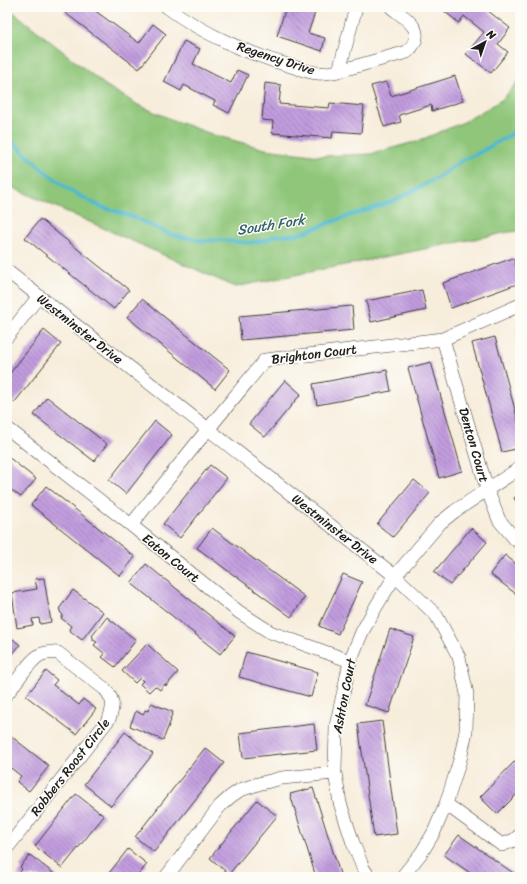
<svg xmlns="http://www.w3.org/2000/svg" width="527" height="884" font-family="Sriracha,sans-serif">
<defs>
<pattern id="building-back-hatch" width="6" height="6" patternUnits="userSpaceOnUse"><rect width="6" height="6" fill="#c19cde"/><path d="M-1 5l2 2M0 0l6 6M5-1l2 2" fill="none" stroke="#9c7eb3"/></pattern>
</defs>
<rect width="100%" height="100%" fill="#fdfcf7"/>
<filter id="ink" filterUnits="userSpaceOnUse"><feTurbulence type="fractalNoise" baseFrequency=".025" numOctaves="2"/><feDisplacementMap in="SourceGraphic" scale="8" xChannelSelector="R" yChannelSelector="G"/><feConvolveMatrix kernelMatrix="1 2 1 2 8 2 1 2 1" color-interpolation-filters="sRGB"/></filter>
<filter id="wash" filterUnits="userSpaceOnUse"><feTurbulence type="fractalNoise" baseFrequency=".012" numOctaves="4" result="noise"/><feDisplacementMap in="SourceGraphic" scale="16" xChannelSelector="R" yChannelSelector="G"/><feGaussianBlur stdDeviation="0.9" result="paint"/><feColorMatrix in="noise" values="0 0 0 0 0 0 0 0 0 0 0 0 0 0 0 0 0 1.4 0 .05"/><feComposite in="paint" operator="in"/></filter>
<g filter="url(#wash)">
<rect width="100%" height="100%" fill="#f7eddb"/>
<!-- green -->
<path fill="#8fc679" stroke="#56714a" d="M7,7L105,85L138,105L173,120L214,135L265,149L320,156L371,154L418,141L464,122L503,99L520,79V231L509,232L235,287L7,185Z"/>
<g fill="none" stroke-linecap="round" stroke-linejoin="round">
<!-- stream -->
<path stroke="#4fb9cd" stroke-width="4" d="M7,137L48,174L71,191L99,206L133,217L169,234L203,241L220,240L247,243L267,240L274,236L299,234L343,218L394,201L439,177L461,161L477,154L510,135L520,128"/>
</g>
<g id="blocks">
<!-- building -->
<path fill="url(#building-back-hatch)" d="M68,7H90L139,43L153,24L166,34L139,69L64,12Z
M286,7H317L308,33L325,38L322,51L277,36Z
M439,7H483L510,28L498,44L508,52L491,73L466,54L484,32L464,16L459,23Z
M184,41L200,49L193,64L231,83L237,70L248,75L229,113L213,105L215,101L184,85L181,91L164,82Z
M455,76L463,101L432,111L431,105L399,115L401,122L384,127L371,86L386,82L391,96Z
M265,83L281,85L279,104L329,108L330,103L364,106L361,133L333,131L332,138L272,133L273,121L262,120Z
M40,219L129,290L114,309L25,238Z
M513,258L520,277V283L451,308L443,283Z
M422,290L426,310L371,322L366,301Z
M142,299L230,370L215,389L127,317Z
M352,306L354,330L241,340L239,316Z
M516,329H520V348H519Z
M44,330L61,344L14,403L7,397V377Z
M495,337L520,428V448L502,452L472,343Z
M431,362L462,471L439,478L408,368Z
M387,370L391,391L317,405L313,384Z
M285,380L301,394L265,437L249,424Z
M47,397L107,444L94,461L34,415Z
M155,421L172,435L126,494L109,480Z
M7,456L36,479L21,497L7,487Z
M210,465L227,478L180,538L163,524Z
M414,480L430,493L393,537L377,524Z
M46,486L135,557L120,576L31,505Z
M520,494V508L514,498Z
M212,528L305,597L291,617L197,548Z
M471,528L487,542L450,585L434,572Z
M505,555L520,567V597L490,574Z
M146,564L235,636L220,654L131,583Z
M343,574L362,582L338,634L319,626Z
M44,578L51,622L40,624L39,618L32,619L33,625L17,628L12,593L37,589L35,579Z
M73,590L103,612L82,640L69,630L71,626L61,618L63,615L60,612V610L59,609Z
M107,617L136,640L115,667L102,657L105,654L94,645L97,642L93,640V637L92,636Z
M390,629L414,637L389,713L365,705Z
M7,634L20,645L11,656L7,653Z
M147,644L178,672L166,686L165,684L160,690L155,686L149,692L140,684L143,681L140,678L135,683L122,671Z
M246,652L318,672L311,697L239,677Z
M46,671L57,680L53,685L79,705L83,699L96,709L76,734L26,696Z
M151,703L173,712L170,719L171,720L163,740L130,726L136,711L143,715L145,710L148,711Z
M382,721L397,834L374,837L358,724Z
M314,724L317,750L243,758L240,733Z
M125,732L153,754L111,806L84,784Z
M7,733L49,766L29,791L17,782L21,776L7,765Z
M205,748L224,763L154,852L135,837Z
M520,756V791L497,814L480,797Z
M313,788L341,877H316L290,794Z
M76,794L104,816L62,868L35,846Z
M257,800L277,816L229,874L210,858Z
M459,835L519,877H476L444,855Z
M128,849L147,864L137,877H106Z
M30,855L57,876L56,877H18L19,876L18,875L22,869L20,867Z"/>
</g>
</g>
<g filter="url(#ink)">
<use href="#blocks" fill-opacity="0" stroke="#3d3b39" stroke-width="1"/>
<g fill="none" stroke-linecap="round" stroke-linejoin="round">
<!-- minor casing -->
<g stroke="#3d3b39" stroke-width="14">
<path id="minor" d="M167,7C203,34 251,55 294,67C301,69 310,73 318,73C325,74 332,72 339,71L407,52C429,31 407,20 391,7
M339,71L356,7
M7,271L395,576L436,615L459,657L467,694L466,731L460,760L446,804L434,832L422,852L402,877
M7,337L39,296
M443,339L487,489L499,520L515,539L520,543
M7,428L131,525L239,612L270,632L350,661
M131,525L200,439L265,360L443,339L520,305
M7,694C14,685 31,659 40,655C46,652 52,652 58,653L105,689C114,700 114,706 109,719L7,848
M446,804L502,845L514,840L520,835
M166,877L220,806L230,797L240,790L258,784L282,778L335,773
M369,877L363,868L353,843L340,803L335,773L336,726L344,690L350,661L362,632L377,605L395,576L440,523L455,511L520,468"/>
</g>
<!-- minor -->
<use href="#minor" stroke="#fff" stroke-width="13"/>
</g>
</g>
<g text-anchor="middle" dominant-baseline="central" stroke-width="3" stroke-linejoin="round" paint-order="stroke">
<!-- street labels -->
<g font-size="13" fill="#1c1c1c" stroke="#fdfcf7">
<text transform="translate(276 58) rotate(18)">Regency Drive</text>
<text transform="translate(80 329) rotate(38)">Westminster Drive</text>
<text transform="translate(314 354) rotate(-7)">Brighton Court</text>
<text transform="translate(474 445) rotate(74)">Denton Court</text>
<text transform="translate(335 529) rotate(38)">Westminster Drive</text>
<text transform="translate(171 558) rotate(39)">Eaton Court</text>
<text transform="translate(344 696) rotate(-79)">Ashton Court</text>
<text transform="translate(70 767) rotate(-52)">Robbers Roost Circle</text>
</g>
<!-- water labels -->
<g font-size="14" font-style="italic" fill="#33636c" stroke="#fdfcf7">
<text transform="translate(271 225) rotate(-9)">South Fork</text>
</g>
</g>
<!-- margin -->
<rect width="527" height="884" fill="none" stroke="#fdfcf7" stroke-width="24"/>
<!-- north arrow -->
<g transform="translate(485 42) rotate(40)" stroke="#fdfcf7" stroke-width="3" paint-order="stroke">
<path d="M0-3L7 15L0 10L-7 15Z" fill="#1c1c1c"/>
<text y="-6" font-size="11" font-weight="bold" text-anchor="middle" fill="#1c1c1c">N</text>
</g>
</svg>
